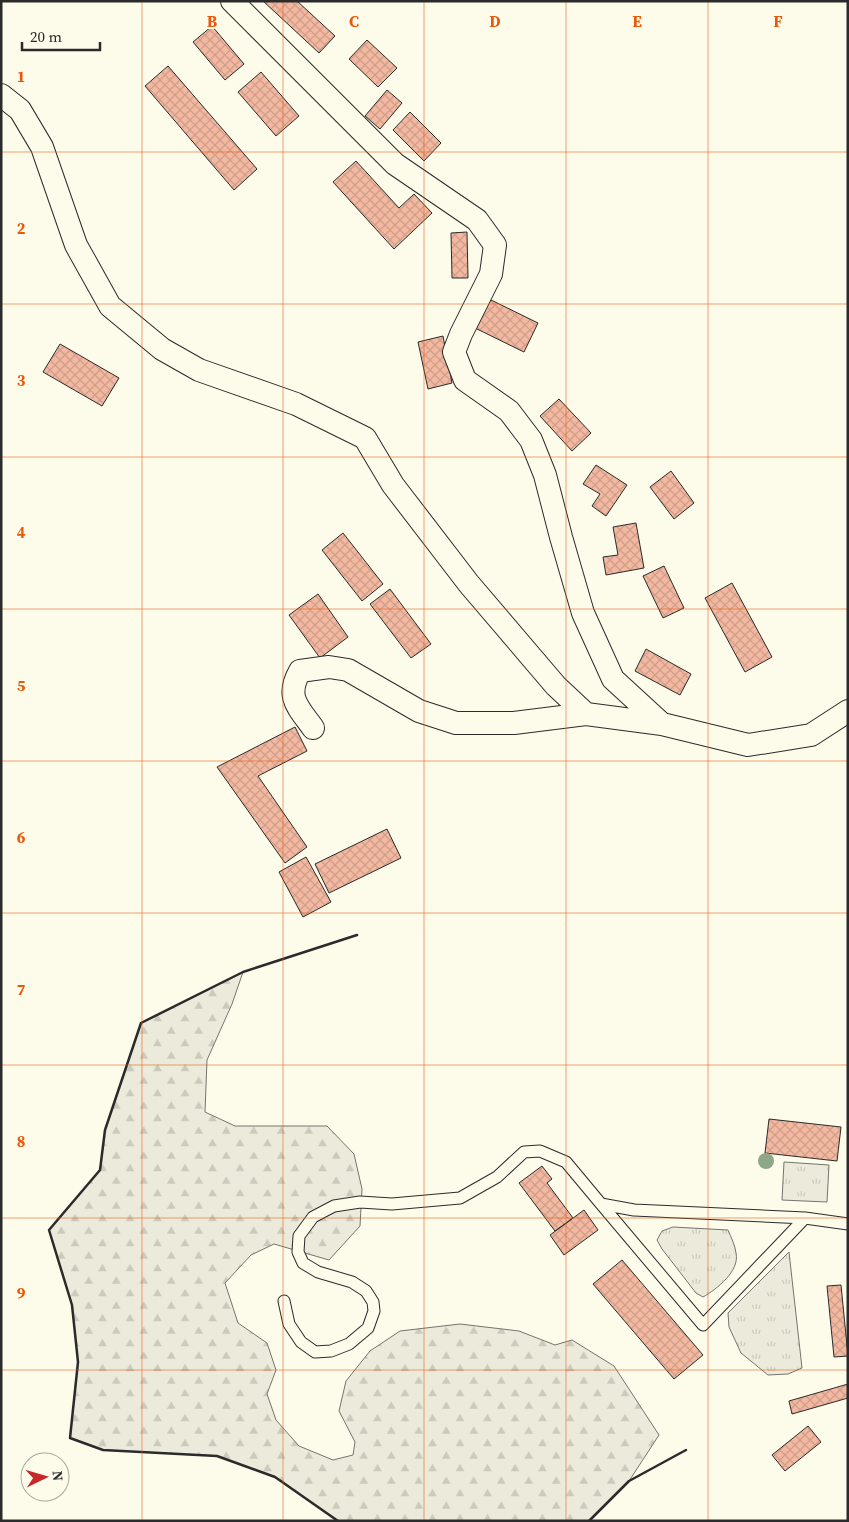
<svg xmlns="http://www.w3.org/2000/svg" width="849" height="1522" font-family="'Source Serif 4',serif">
<defs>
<pattern id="grass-tufts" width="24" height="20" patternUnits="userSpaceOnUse" patternTransform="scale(1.25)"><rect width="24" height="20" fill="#ecebdb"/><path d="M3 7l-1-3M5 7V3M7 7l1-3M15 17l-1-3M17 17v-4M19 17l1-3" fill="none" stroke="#cbcabc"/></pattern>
<pattern id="forest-firs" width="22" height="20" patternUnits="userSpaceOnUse" patternTransform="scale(1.25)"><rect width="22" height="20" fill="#ecebdb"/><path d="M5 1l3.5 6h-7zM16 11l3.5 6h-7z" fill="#cbcabc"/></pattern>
<pattern id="building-cross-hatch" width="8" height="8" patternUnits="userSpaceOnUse" patternTransform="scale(1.25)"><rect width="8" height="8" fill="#f2b8a0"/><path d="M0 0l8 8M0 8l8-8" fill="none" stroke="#d09e8a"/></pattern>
</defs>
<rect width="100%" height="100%" fill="#fdfbea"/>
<!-- grass -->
<path fill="url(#grass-tufts)" stroke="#74746e" d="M784,1162L829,1165L827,1202L782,1200Z
M673,1227L728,1230C731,1237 735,1245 736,1253C740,1271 717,1289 703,1297L696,1293L662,1249L657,1240L662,1231Z
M789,1252L802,1368L788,1374L768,1375L741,1353L729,1327L728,1313Z"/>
<!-- forest -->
<path fill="url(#forest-firs)" stroke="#74746e" d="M243,972L232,1004L207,1060L205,1112L235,1126H327L354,1154L362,1189L360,1226L329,1260L274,1244L251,1255L225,1283L238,1323L267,1343L276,1370L267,1394L276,1420L299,1446L333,1460L353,1455L355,1442L339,1411L346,1381L370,1351L400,1331L460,1324L519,1331L555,1345L572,1340L614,1366L659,1435L629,1481L589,1521H338L275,1477L217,1456L103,1450L70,1438L78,1362L72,1305L49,1230L100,1170L105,1130L141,1023Z"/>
<!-- building -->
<path fill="url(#building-cross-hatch)" stroke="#2b2b2b" d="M263,1H297L335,36L319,53Z
M212,26L244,64L225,80L193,42Z
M367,40L397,68L378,87L349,59Z
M168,66L257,169L234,190L145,86Z
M261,72L299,116L276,136L238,92Z
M387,90L402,103L380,129L365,116Z
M410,112L441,143L424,161L393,130Z
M356,161L399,208L414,194L432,213L394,249L333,182Z
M467,232L468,278H452L451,233Z
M489,299L538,323L524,352L475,328Z
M443,336L452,383L428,389L418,342Z
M60,344L119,378L102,406L43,372Z
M559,399L591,433L572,451L540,416Z
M596,465L627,485L606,516L592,506L600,494L583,484Z
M671,471L694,503L674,519L650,487Z
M636,523L644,568L606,575L603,557L618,555L613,527Z
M343,533L383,584L362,601L322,550Z
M664,566L684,608L663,618L643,576Z
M732,583L772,657L745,672L705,598Z
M390,589L431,644L411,658L370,604Z
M318,594L348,637L320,658L289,615Z
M646,649L691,674L680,695L635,671Z
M295,727L307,751L258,776L307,847L285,863L217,767Z
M387,829L401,858L329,893L315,864Z
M306,857L331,902L303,917L279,872Z
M769,1119L841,1127L837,1161L765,1153Z
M542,1166L552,1179L547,1183L573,1218L555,1231L519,1183Z
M584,1210L598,1230L564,1255L550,1235Z
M622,1260L703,1355L674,1379L593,1284Z
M841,1285L848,1356L834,1357L827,1286Z
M848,1384V1398L792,1414L789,1401Z
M808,1426L821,1442L785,1471L772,1455Z"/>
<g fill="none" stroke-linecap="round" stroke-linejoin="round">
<!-- lane casing -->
<g stroke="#2b2b2b" stroke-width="13">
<path id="lane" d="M601,1204L703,1325L805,1218
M284,1301L289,1324L301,1342L315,1352L331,1351L349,1344L368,1328L374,1311L373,1302L366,1291L352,1282L318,1272L303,1263L298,1252L299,1236L313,1217L334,1206L360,1202L392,1204L460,1198L497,1177L524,1152L540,1151L566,1162L601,1204L634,1210L805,1218L848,1224"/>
</g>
<!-- street casing -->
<g stroke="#2b2b2b" stroke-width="24">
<path id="street" d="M232,1L395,164L477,220L495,245L491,274L461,334L454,352L465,380L509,411L531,440L545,475L561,537L583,613L613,679L662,724
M1,95L20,110L42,147L76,245L110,306L162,349L199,370L296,404L365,438L393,485L469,584L556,686L586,714
M313,728C298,707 285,697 300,671L329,667L348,670L419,711L456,723H514L586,714L662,724L748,745L811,735L848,711"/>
</g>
<!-- lane -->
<use href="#lane" stroke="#fdfbea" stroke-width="11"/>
<!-- street -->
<use href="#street" stroke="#fdfbea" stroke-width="22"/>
<!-- wall -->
<path stroke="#2b2b2b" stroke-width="2.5" d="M338,1521L275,1477L217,1456L103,1450L70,1438L78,1362L72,1305L49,1230L100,1170L105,1130L141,1023L243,972L357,935
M589,1521L629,1481L686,1450"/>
</g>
<!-- trees -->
<circle fill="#8ea78a" cx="766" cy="1161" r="8"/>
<!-- grid -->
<path fill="none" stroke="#e8590c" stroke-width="1" stroke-opacity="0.55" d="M142,1V1521M283,1V1521M424,1V1521M566,1V1521M708,1V1521M1,152H848M1,304H848M1,457H848M1,609H848M1,761H848M1,913H848M1,1065H848M1,1218H848M1,1370H848"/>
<g font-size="16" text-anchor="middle" font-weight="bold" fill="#e8590c" stroke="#fdfbea" stroke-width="4" stroke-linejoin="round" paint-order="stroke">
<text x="212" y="27">B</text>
<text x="354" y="27">C</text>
<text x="495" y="27">D</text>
<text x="637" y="27">E</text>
<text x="778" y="27">F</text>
<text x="21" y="82">1</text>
<text x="21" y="234">2</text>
<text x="21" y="386">3</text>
<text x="21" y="538">4</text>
<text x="21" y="691">5</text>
<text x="21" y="843">6</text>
<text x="21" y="995">7</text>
<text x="21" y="1147">8</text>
<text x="21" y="1299">9</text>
</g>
<!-- border -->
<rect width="849" height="1522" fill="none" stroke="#2b2b2b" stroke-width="5"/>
<!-- north arrow -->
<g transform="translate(45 1477) rotate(85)"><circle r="24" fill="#fdfbea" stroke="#a9a89e"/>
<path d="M0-4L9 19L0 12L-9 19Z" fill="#c62828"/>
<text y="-8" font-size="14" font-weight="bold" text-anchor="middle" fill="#2b2b2b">N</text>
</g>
<!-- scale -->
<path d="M22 42v8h78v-8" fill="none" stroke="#2b2b2b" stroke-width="2.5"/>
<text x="30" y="42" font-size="15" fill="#2b2b2b" stroke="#fdfbea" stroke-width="4" paint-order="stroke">20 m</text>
</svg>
